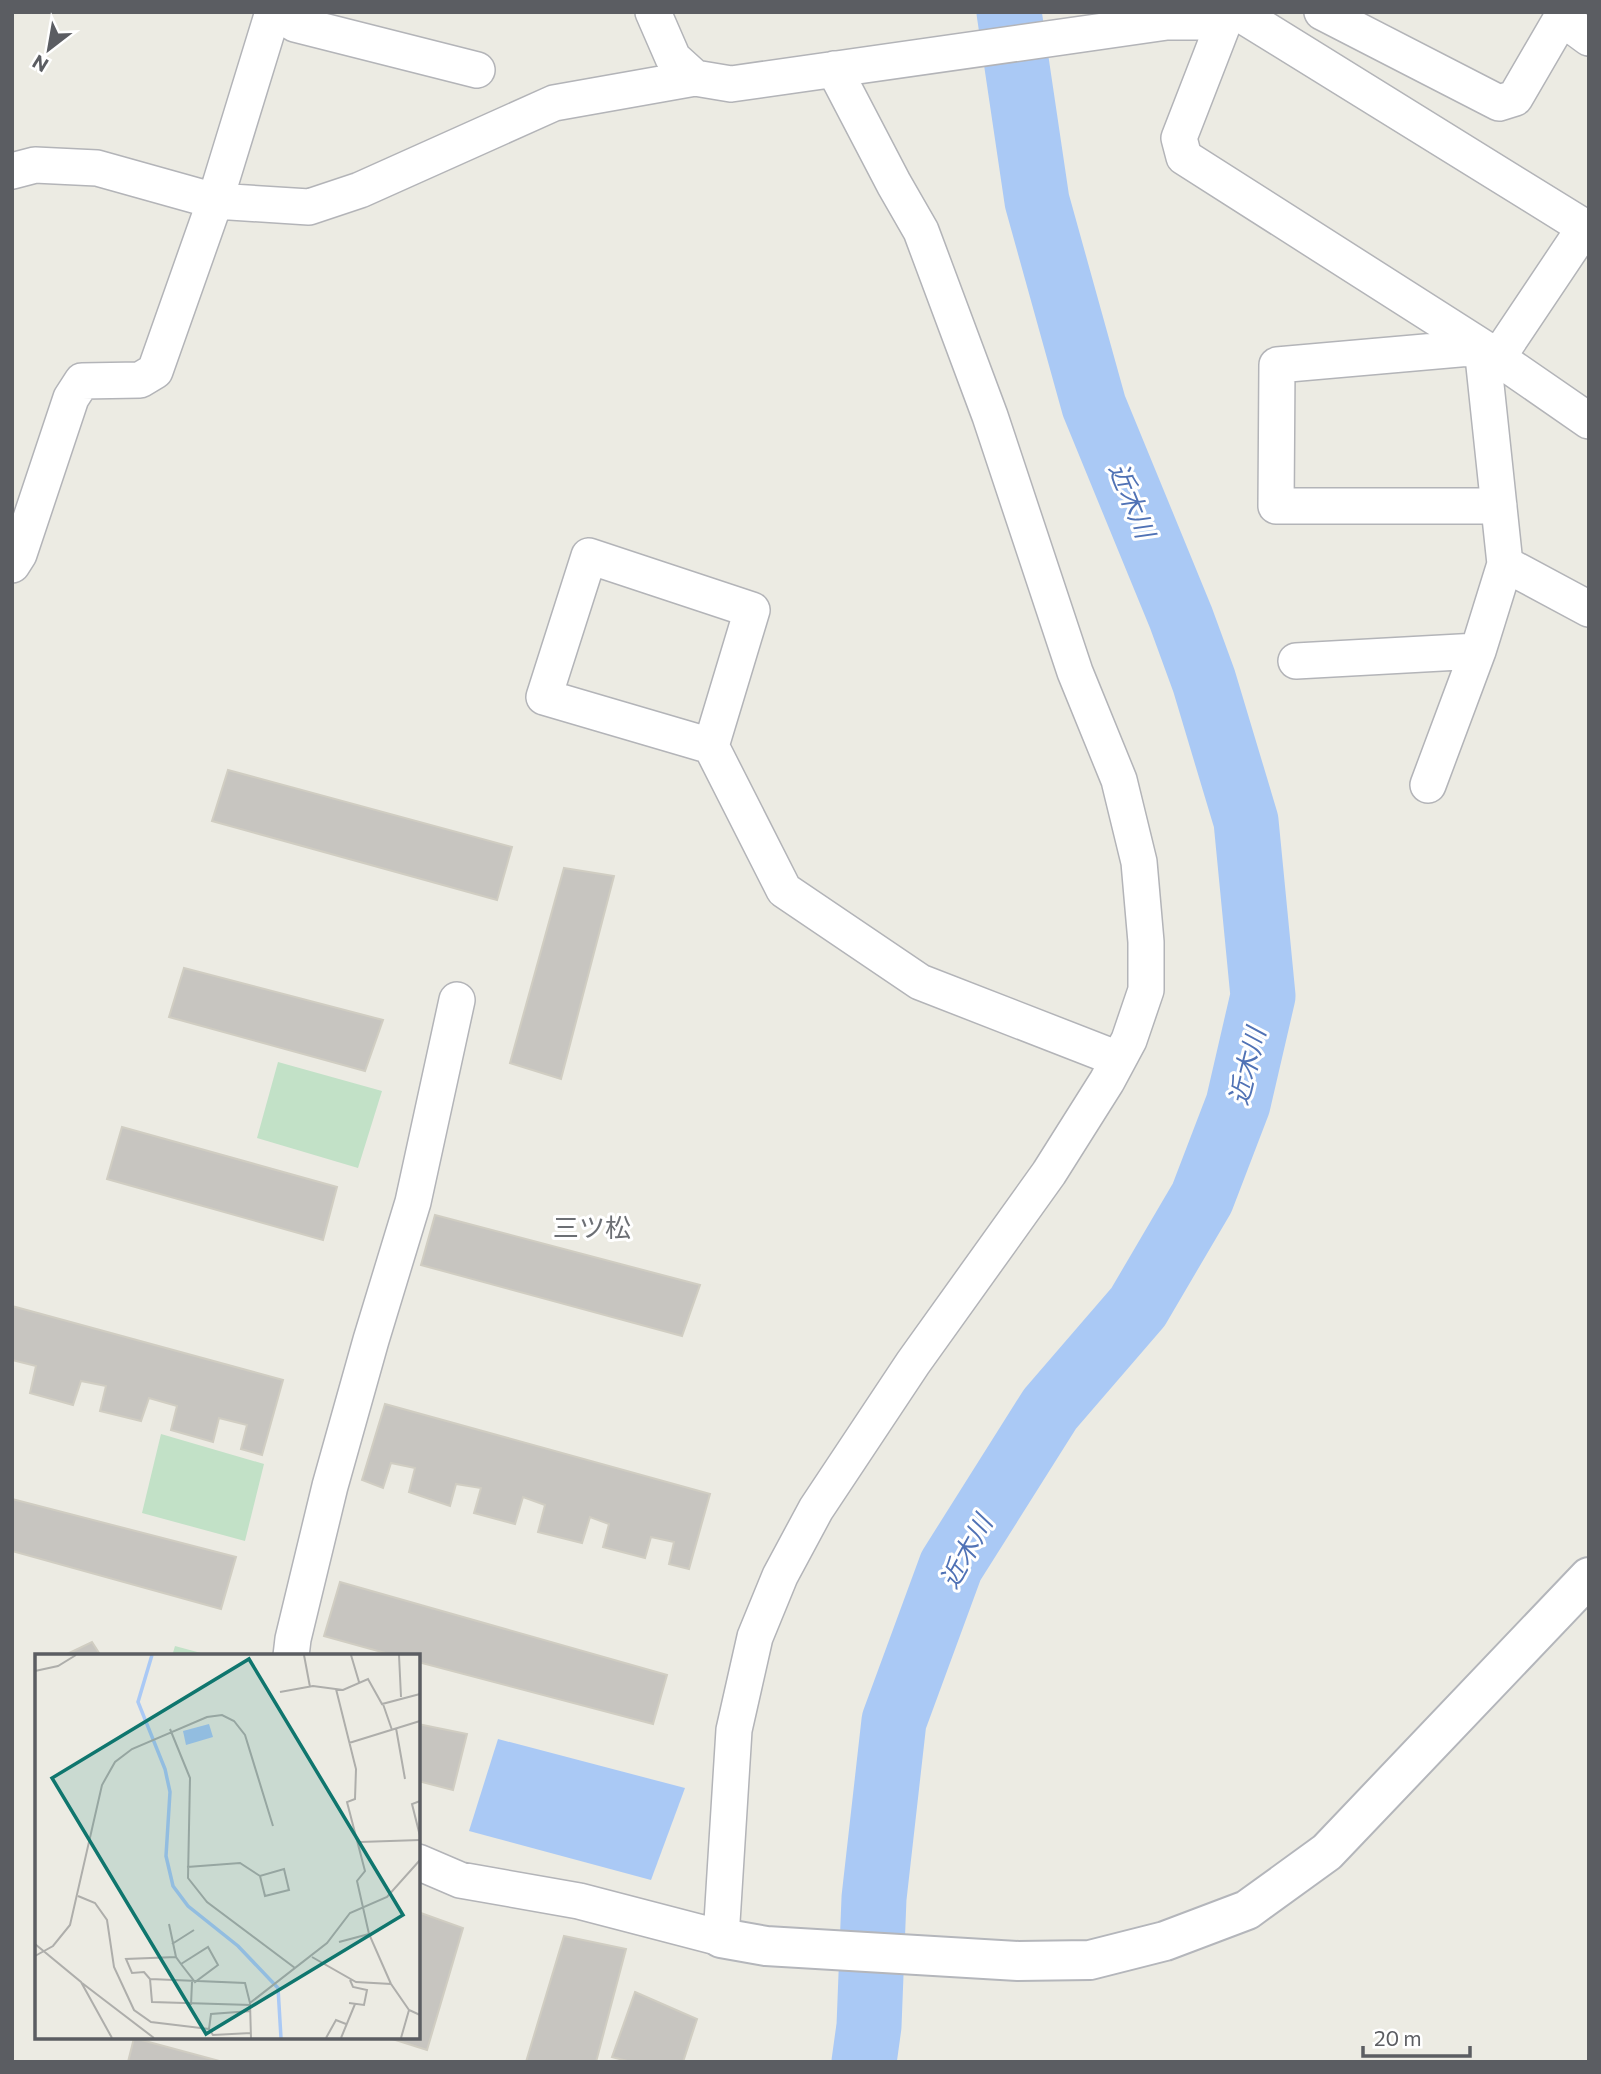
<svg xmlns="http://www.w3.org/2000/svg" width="1601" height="2074" font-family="Commissioner,'Noto Sans JP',sans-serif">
<rect width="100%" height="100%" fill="#ecebe3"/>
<!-- green -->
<path fill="#c2e1c7" d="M278,1062L382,1091L358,1168L257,1138Z
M161,1434L264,1464L245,1541L142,1513Z
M175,1646L212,1656H172Z"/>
<!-- water -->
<path fill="#aac9f5" d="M498,1739L685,1788L651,1880L469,1831Z"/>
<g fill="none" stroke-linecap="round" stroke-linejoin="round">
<!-- river -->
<path stroke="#aac9f5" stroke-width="65" d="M864,2062L869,2026L874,1898L894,1721L951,1566L1050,1409L1138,1307L1202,1198L1238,1104L1263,996L1246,821L1204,681L1181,618L1094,406L1037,201L1009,12"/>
</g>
<!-- building -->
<path fill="#c7c5c0" stroke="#d0cdc2" stroke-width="2" d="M228,770L512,847L497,900L212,821Z
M564,868L614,876L561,1079L510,1063Z
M184,968L383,1020L365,1071L169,1017Z
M122,1127L337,1187L323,1240L107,1179Z
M435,1215L700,1285L682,1336L421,1265Z
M12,1306L283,1380L262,1455L241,1449L247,1425L219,1418L213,1442L171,1430L177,1406L149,1398L141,1421L100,1411L106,1386L81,1381L73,1405L30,1393L36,1366L12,1360Z
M385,1404L710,1494L689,1569L669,1564L674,1542L651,1537L645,1558L603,1547L609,1524L590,1517L582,1543L538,1532L545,1505L523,1497L515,1524L474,1513L481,1488L456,1484L450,1506L409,1492L415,1468L391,1463L383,1488L362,1480Z
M12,1499L236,1557L221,1609L12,1551Z
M340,1582L667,1675L653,1724L418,1662V1656H396L324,1636Z
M92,1642L101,1656H63Z
M418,1724L467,1734L453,1790L418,1781Z
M418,1912L463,1928L427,2050L386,2037H418Z
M564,1936L626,1949L596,2062H526Z
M635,1992L697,2019L683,2062H631L612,2057Z
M134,2038L223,2062H128Z"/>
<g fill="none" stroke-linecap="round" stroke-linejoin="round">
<!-- street casing -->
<g stroke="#b3b4b8" stroke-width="38">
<path id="street" d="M279,12L295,24L477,70
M653,12L673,58L695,78
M1237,12L1589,230
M1322,12L1499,103L1515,98L1565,12
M1563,19L1589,38
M1224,22L1179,138L1184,157L1482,347L1589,421
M12,171L35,165L97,168L215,201L309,207L360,190L554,103L695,78L731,84L1167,22H1224L1230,12
M1498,357L1585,227
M1505,564L1589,609
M12,565L19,554L71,398L82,381L140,380L155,371L215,201L273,12
M1296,661L1478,651
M711,746L752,610L589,556L544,697L711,746L784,890L920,982L1118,1059
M1428,785L1478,651L1505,564L1482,347L1277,365L1276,506H1499
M291,1656L293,1639L330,1486L371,1340L413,1202L457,1000
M418,1862L460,1880L579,1901L721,1938L734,1730L755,1637L780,1576L816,1509L913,1363L1049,1173L1107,1081L1129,1040L1146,990V942L1139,862L1119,780L1075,672L990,416L921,231L894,184L834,69"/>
</g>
<!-- secondary casing -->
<g stroke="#b4b6bb" stroke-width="42">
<path id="secondary" d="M721,1938L766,1946L1018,1961L1090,1960L1165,1941L1247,1910L1327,1852L1589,1577"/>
</g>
<!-- street -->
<use href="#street" stroke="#fff" stroke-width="35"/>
<!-- secondary -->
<use href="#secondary" stroke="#fff" stroke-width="38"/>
</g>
<g text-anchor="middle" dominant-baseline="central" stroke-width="6" stroke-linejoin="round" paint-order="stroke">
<!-- water labels -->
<g font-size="26" font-style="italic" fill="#5072b5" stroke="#fff">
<text transform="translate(1133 500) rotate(68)">近木川</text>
<text transform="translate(1246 1066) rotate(-76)">近木川</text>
<text transform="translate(965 1551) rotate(-61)">近木川</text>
</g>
<!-- neighbourhood labels -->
<g font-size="26" fill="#6c6f74" stroke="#fff">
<text x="592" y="1226">三ツ松</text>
</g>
</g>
<!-- overview -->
<g transform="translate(35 1654)">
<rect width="385" height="385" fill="#ecebe3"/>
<path d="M174,70L178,83L151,91L148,77Z" fill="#aac9f5"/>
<path fill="none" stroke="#aac9f5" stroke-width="3.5" d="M117,1L103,48L130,115L135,138L131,202L138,232L153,252L203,292L243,334L246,384"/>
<path fill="none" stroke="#aeaeab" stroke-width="2" d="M269,1L275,33M316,1L324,28M364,1L366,43M0,17L23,12L41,1M301,35L321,115L320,145L312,148L330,217L322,227L334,280L356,330M245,38L278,32L308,36L333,25L347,50L385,40M348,50L357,76M361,74L370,125M135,75L155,124L153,224L172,248L260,314M314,89L385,67M385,147L377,150L385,182M325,188L385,186M152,213L205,209L225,222L249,215L254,236L230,242L225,222M43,242L60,249L72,266L79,313L99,356L116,368L174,375M134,270L141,303L146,310L160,328L183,311L173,293L146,310M304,288L334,280M0,290L46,328L77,384M137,290L159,276M0,302L18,292L35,271L67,131L80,108L97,95L172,63L187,61L199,67L210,81L238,172M141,303L91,305L97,319L109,318L115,325L117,348L216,351M277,303L321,328L356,330L374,356L385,361M115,325L210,329L215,349M47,329L119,384M314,349L329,351L332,336L318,333L315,326M156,351L157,328M216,357L176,360L174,375L178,381L216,379M216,384L215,349L292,289L315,259L352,243L385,206M291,384L301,366L311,370M306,384L320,350M366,384L374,356"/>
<path fill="#0f766e" fill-opacity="0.15" stroke="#0f766e" stroke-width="3.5" d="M214,5L368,261L171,380L17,124Z"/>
<rect width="385" height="385" fill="none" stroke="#5b5d62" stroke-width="3.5"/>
</g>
<!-- border -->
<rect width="1601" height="2074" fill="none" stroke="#5b5d62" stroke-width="28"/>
<!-- north arrow -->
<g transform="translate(49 49) rotate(211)" stroke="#ffffff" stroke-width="5" paint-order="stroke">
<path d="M0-5L12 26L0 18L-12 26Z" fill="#5b5d62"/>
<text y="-10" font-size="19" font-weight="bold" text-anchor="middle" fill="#5b5d62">N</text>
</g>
<!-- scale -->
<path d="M1363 2046v10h107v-10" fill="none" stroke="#5b5d62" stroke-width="3.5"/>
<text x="1374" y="2046" font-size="21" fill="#5b5d62" stroke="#ffffff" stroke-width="5" paint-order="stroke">20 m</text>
</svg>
